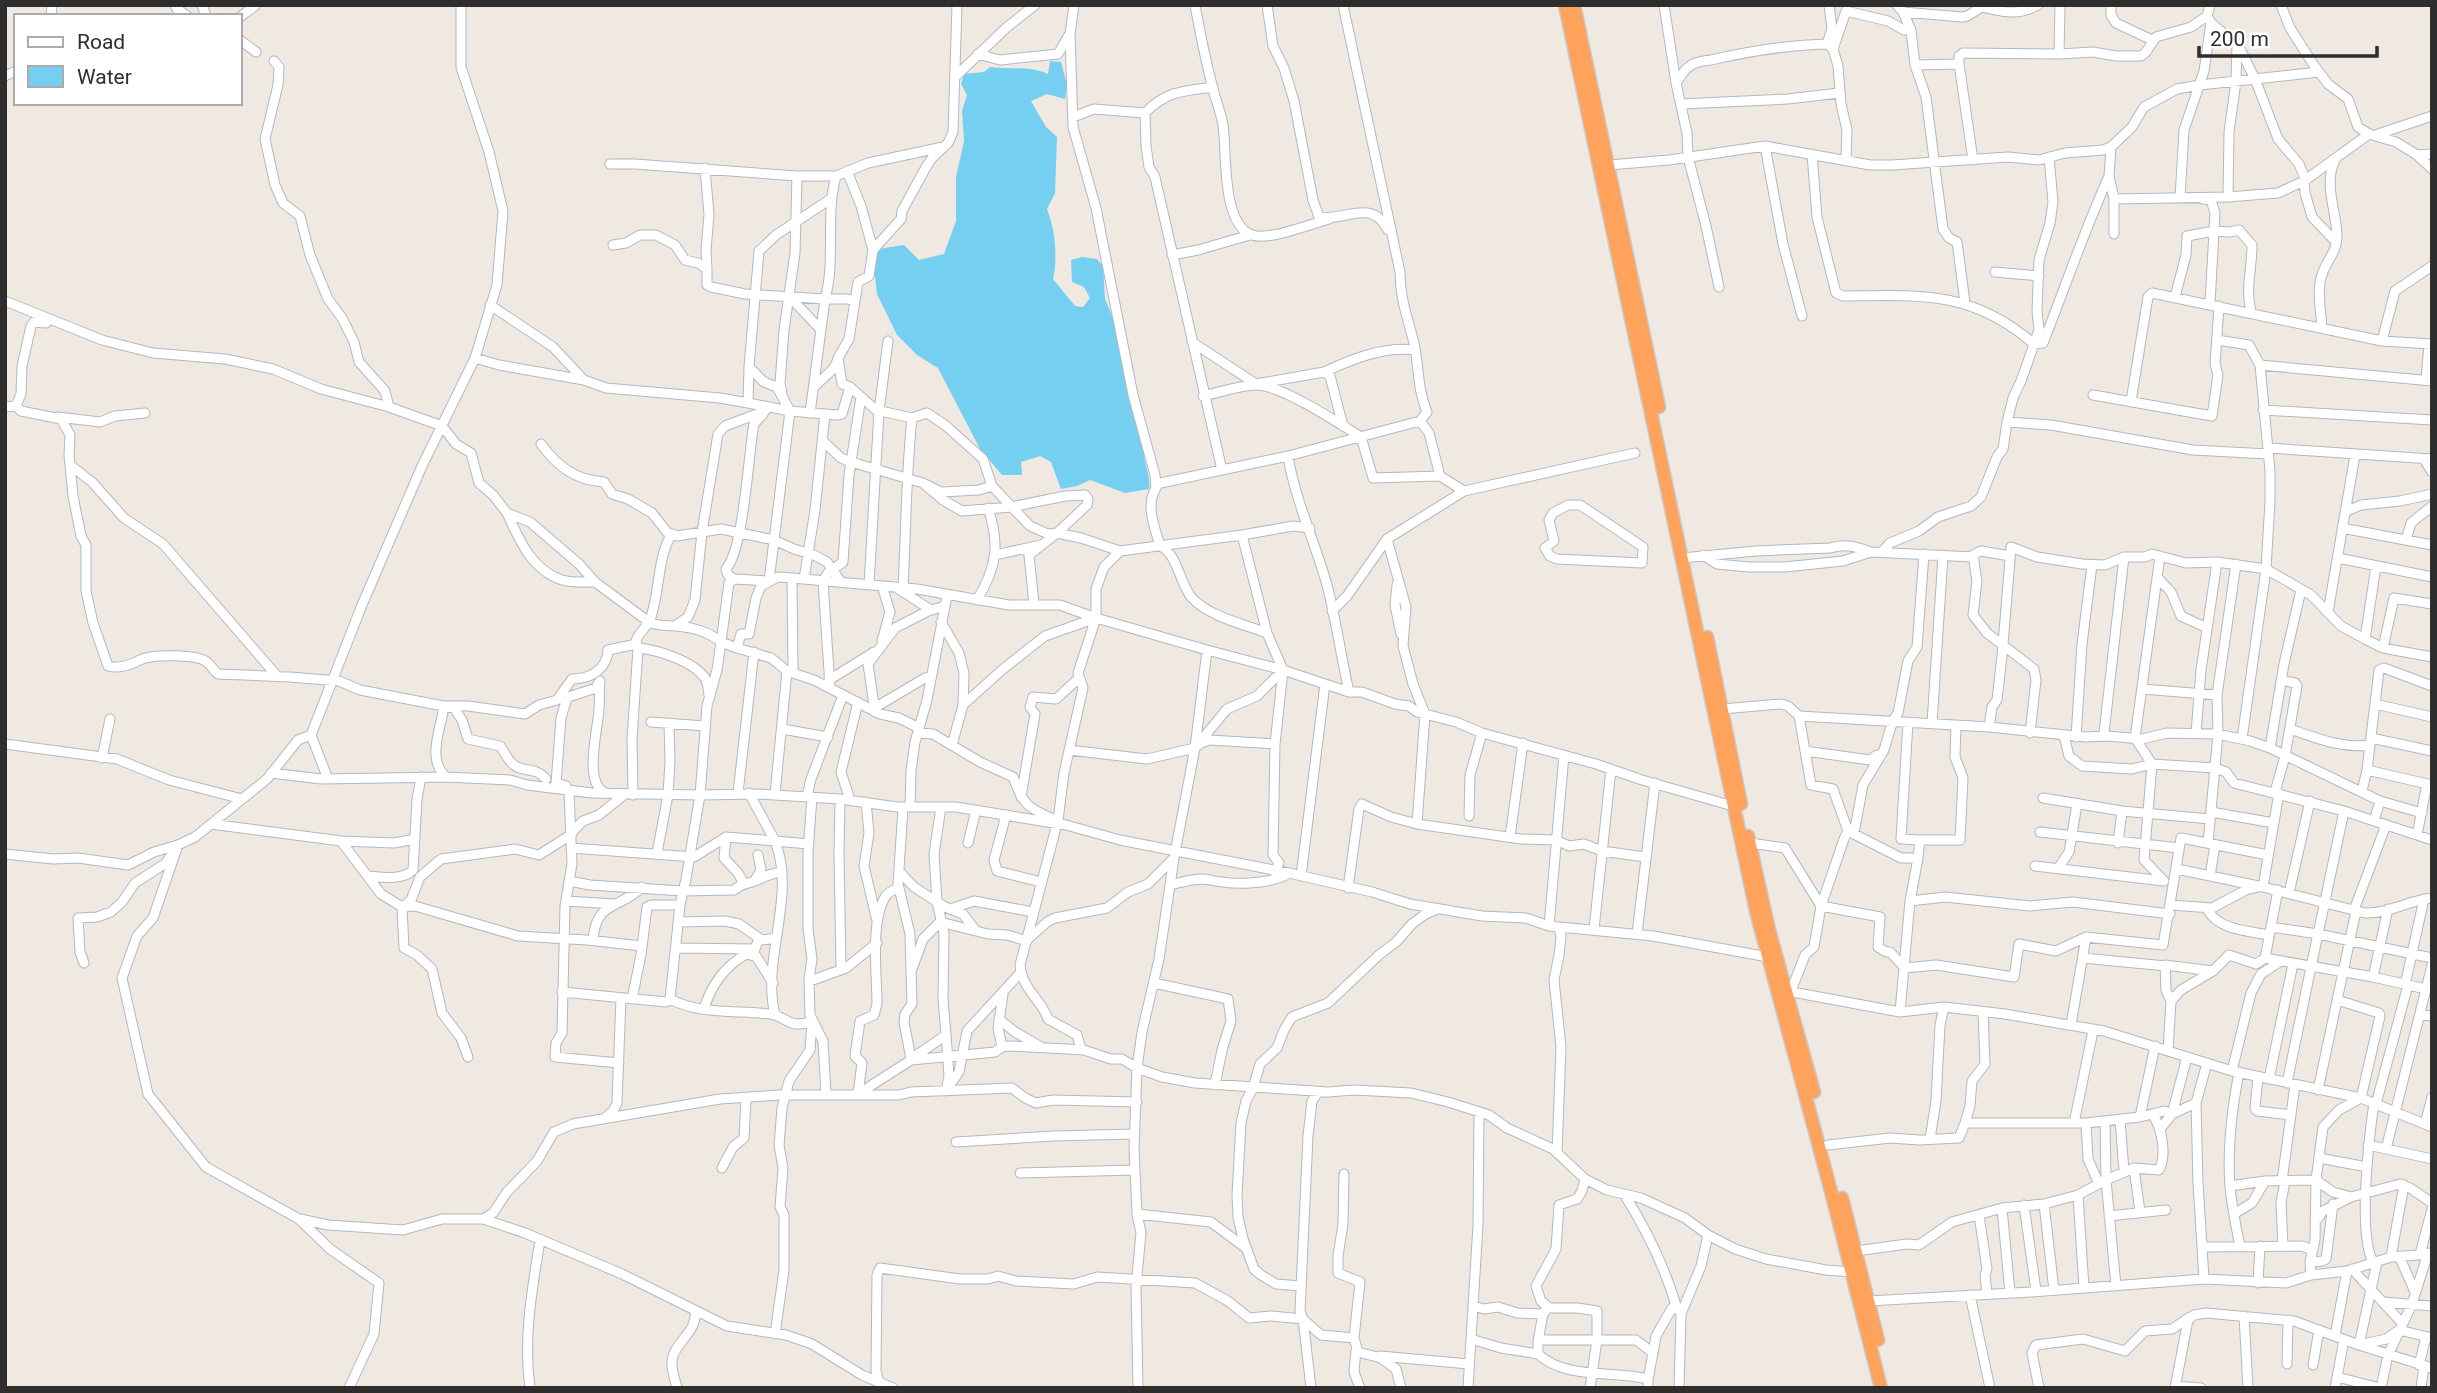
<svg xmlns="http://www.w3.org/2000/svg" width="2437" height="1393" font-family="Roboto,sans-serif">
<rect width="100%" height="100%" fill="#efe9e1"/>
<!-- water -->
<path fill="#75cff0" d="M1050,61L1061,62L1067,85L1065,99L1047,94L1031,101L1046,127L1057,137L1055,193L1047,209C1055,230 1058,257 1053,279L1075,306L1083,307L1090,298L1084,287L1072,282L1071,260L1082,257L1097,259L1103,266L1105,299L1115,323L1124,372L1144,452C1144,465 1151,476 1149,489L1125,493L1090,480L1077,486L1061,489L1051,462L1040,456L1021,462L1022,475H1002L980,449L938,368L917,355L897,335L877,294L874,268L878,249L904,245L919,260L944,254L956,221V177L964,141L962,111L967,95L961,84L964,74L984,72L990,67C1011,70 1028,65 1048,74Z"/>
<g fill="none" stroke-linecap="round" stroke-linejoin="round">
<!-- minor casing -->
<g stroke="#b4b7c1" stroke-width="11">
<path id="minor" d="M176,5V8L187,16
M202,5L206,16
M1074,5L1070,34L1073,127L1096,208L1133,395L1155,475L1156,488C1145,505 1155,528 1160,546C1178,554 1179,583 1192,598C1210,617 1243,624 1267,633L1283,670L1207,650L1195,748L1174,858L1159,959L1142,1032L1137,1068L1134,1148L1137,1214L1141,1233L1136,1287L1138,1388
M1195,5C1200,33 1206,62 1213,89C1216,101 1221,113 1223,125C1227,151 1221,224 1252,235C1268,241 1311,224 1329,219
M1267,5L1273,46L1284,68L1294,101L1313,200L1319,217C1345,222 1371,197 1388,230
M1343,5L1400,272C1400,302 1409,320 1415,348C1419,370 1418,391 1427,412L1420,421
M1664,5L1676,83L1687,133L1688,157L1706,226L1719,287
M1897,5L1903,12L1911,30L1915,65L1926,97L1943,229L1949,238L1957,242L1965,303
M2111,5V15L2116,23L2152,40
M2281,5L2290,28L2313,64L2328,84L2348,99L2358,127L2369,134L2396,142L2417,155L2432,169
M1903,12L1962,17L1967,16L1982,7C2002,12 2018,16 2038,5
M51,16L52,5
M2207,16L2211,23L2237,44L2241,51L2255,79L2278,139L2299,164L2304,176L2305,193L2312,217L2336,242
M240,17L256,5
M240,40L256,52
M1827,44L1832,29L1829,5
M978,54L1000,60L1058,54L1069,35
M2059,54L2060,5
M274,61L279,67L278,85L265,139L275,185L283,203L300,216L310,255L328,299L342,318L354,342L359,362L385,391L389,407
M1959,64V56L1963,53L2059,54L2093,52L2116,56H2141L2146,52L2156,37L2191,27L2207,16L2210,5
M1915,65L1959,64L1973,160
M5,76L16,71
M955,77L1006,28L1035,5
M1676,83C1680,78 1684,69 1690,66C1696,61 1705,61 1711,60C1750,51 1787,45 1827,44L1833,49
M1213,87C1183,91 1166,91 1145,113L1146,146L1149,167L1155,177L1222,470
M1682,104L1788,99L1839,93
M1073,117L1094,109L1145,113
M2375,135L2432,116
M1765,146L1783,244L1802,316
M2111,147L2109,176L2114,199V234
M1812,154L1817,217L1836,293L1843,296C1920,295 1972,290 2034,344
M2417,155L2432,154
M1846,159L1847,130L1841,104L1838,66L1833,49L1846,11L1888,21L1904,30H1911
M610,164H635L797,176H836
M1609,165L1669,160L1765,146L1870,165H1892L2008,157L2039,160L2065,153L2103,150L2111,147L2132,127L2144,107L2177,89L2200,85L2319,72
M705,168L709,215L706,250L707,269
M847,171L861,206L873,250
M2228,197L2229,132L2236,81L2237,44
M2180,198L2184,130L2204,71L2211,23
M2114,199L2228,197L2278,193L2304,181L2369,134
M613,245L626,243L640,235H656L675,245L685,260L698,263L707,269V285L711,287L745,294L825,299L810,413
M1172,255L1198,250L1250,235
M1995,272L2039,276
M790,297L820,329
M2175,297L2186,255L2187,236L2214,231L2215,213L2211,200L2203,199
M5,301L102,340L153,353L225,359L273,369L321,389L389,407L442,426L456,444L471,453L479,483L493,495L507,513L530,522L579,564L595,582L649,622C660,627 667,625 678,626C694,628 707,631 721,642L729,583L734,579
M855,301L847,299H825C836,260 825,216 836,176L868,163L943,147
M2210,304L2214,231L2230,232L2239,230L2252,245C2252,271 2245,287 2251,312
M490,305L553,347L583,379
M2322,328C2321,313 2317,292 2321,278C2324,263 2337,253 2337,237C2337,212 2323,184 2335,160
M2217,340L2249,345L2260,365L2270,471V501L2266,569L2242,739
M2382,341L2395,291L2432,266
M1192,342L1256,384L1324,372L1330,376L1343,426
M2034,344L2043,343C2065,288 2084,231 2109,176
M475,358L499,365L584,380L606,388L720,398L748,403
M2260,365L2432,381
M749,367L748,403L790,411L837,415L842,414L850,387L876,410L912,418L927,413L945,425L983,459L992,486L1030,526L1048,534L1057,533L1029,555L1034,604
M1324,372C1352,359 1384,346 1415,350
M2426,380L2429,344
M814,387L833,369L838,360
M850,387L842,384L838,358L849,339L858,282L869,276L873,250L901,219L902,211L925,169L932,158L948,143L953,132L957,5
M782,393L780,383L784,330L795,253L797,176
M2093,395L2212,416L2218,375L2215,364L2219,306
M1203,396C1218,393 1243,384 1258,385C1284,387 1337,422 1361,437L1373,478L1440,476
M2131,401L2148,297L2152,293L2382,341L2432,344
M16,406L21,411L61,419L70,435L69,455L73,496L81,536L86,545V591L93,623L108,666C118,669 131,665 140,660C151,654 197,654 207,662C212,666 213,671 218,674L290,677L339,681L360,690L454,708L462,720L468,739L500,746C505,752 507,760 514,765C525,773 534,766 546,779
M5,407L16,406L21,394L22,366L31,326L34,322L46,323
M2263,410L2432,420
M763,414L754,424C748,456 744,549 726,569L728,575L734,579L768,581
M58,417L100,422L115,416L145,413
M2007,422L2013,398L2021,381L2039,330L2037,311L2039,260L2050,223L2053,202L2049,157
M823,441L841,458L851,462L923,483L941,492L979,490L992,486
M541,444C558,467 575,480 604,482L612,494L628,499L652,513L667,532L677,536L721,529L774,540L794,549L814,555L827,562L841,582
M2268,448L2432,459
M1288,456L1420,421L1429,433L1440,476L1464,491L1635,453
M2424,459L2432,472
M70,465L92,482L124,518L163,544L277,676
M923,483L943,500L962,511L1011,507L1065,496L1085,495L1088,499L1087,505L1057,533L1081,538L1120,551
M1156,484L1288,456C1295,500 1315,542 1327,585C1336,620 1341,656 1349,692
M1568,505H1580L1643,547L1642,563L1557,559L1550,556L1545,548L1554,541L1549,520L1553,513Z
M2345,512L2361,505L2400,501L2432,494
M507,513C519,540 532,570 562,580C572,583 585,582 595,582
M2342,528L2432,545
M1242,535L1293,526L1310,528
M1387,539L1464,491
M2406,540L2411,523L2432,506
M1882,552L1890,543L1919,531L1938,517L1971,506L1981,497L1997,457L2003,449L2007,422L2051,425L2193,450L2268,454
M995,555L1041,545
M1703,555L1717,564L1749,567H1785L1843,561L1871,552L1973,557
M2010,556L1981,551L1973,555L1977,581L1973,615L1987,633L2034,669L2036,680L2030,733
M2160,556L2135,738L2152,764L2144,860L2164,881
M1682,558L1756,551L1830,548C1847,543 1856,547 1871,552
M2338,558L2432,577
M2157,577L2171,592L2181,616L2207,628
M792,578L793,673
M804,579L815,510L825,414
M769,581L790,411L777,387L764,382L749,367L759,251L776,235L832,198
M869,585L879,411L888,341
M1397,585L1395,605L1401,634
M882,586L890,612L882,641
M897,588L931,610
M903,588C906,531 906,474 912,418
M977,600C997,567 1000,544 988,508
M1332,611L1347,596L1387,539L1406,607L1403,646L1413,684L1425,714L1417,824
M2328,612L2355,455
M941,622L959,653L964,673L963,705
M675,626L688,617L695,600L702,532L718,434L725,426L765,411
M2365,639L2376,566
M636,641C639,631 648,627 651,617C660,590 657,560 671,535
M737,648L771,658L787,671L814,680L880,714L899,718L919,728
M2383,648L2394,598L2432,604
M1283,670L1349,692H1362L1395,704L1409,706L1417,712L1456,722L1482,733L1596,764L1642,780L1733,806
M829,680L874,652
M600,681C599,690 600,700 599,709C598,729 583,782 605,793
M830,687L823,581L828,573L843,562L849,475L861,397
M2142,689L2217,695
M562,699L596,688L599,682
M2375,704L2432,717
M876,707L925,678L931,677
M1722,709L1781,704L1788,706L1799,716L1811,785L1833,789L1848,831L1901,858H1918L1910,901L1945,897L2030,906L2073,902L2170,914
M875,712L868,664L895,628L928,611L945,606
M1799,716L1989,727L2086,737L2107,736L2142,739L2167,733L2218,734L2250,741L2270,748L2380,801L2422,813
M651,722L705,726
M1908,722L1901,839L1920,840
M1932,723L1943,556
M1989,727L1992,707L1997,700L2002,656L2011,547L2037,557L2082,564L2105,565L2124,557H2145L2152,554L2186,563L2217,562L2266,569L2311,595L2341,626L2365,639L2383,648L2432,657
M782,729L828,737
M2290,729C2316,738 2342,749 2370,745
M918,733L933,734L980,762L1013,777C1023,805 1029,809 1056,820
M2196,733L2201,670L2217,562
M311,735L328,779
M2064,736L2069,756L2082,766L2132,769L2152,764L2215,768L2226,772L2234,783L2344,811L2432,840
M2107,736L2104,733L2124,557
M2076,737L2082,644L2092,565
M2371,738L2432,751
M1199,743L1227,709L1257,696L1283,670
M5,744L117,759L169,780L242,799
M952,745L963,705L1003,669L1045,636L1096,618
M2270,748L2284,664L2301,590
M1069,750L1147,759L1195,748L1201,743L1210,740L1275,744
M1805,751L1870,760L1877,755
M102,758L110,719
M2367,770L2432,785
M271,773L321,779L446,777L510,780L527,785L592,793L700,795L758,794L840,799L897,807H956L1066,825L1120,840L1289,873L1372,892L1410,904L1482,916L1526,918L1549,926L1653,936L1768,957
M446,777C426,759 441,729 444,706H468L525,714L539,705L557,700L572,679C591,679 607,669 608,650L637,644
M566,786L556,783L561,718L567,698
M2362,791L2367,770L2379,670L2384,668L2432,686
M569,792L572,864L565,906L562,1033L556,1043L555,1057L619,1063
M2275,792L2285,756L2297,686L2295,683L2281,680
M738,793L754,652
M775,794L787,671
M633,795L632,739L638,648C658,650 693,661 705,678C708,683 708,689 709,695
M807,796L811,779L843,695
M812,797L808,852V929L812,959L809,979L810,1015L823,1041L826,1095
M1021,797L1035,714L1030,707L1033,697L1056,699L1079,678
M2043,798L2122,811L2210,819
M840,799L839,853L841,969
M850,800L841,772L858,702
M866,802L869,833L864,866L877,921
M910,806L911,771L915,742L927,700L947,596
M941,807L934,854L937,902L944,933L943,999L946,1035
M903,808L898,884L910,934L912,1004L905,1014L904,1022L911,1059L946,1035L949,1076L946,1091
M2211,812L2274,823
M1006,815L994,860L997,871L1041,882
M1469,816L1470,775L1482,733
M2374,821L2380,801
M211,824L341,841L394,843L415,839
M572,832L583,821L599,815L625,794
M2040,832L2179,848
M2417,835L2427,784
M726,837L724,858L738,873L743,882
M1510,837L1523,743
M341,841L381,894L402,907L411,900L420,877L441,859L515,849L539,855L572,834
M968,843L976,810
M1750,843L1785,848L1821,906L1880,917L1878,947L1886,952H1890L1905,968L1936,965L2014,977L2019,944L2056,951L2086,937L2163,945L2181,838L2268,855
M2118,843L2122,811
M2208,843L2218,734L2217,695L2236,564
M571,848L694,857L726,837L775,841L749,793
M657,853L668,795L670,761L669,723
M5,854L53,859L78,858L128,865L154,852L178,845L166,863L135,883L122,902L111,912L97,917L78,918L80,952L84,963
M1918,858L1920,840H1960L1963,778L1955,757L1956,725
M2035,866L2164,881
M2059,867L2069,852L2077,804
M2177,869L2263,887L2365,913C2388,914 2409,900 2432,898
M899,871L914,887L945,907L963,914L975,930
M1275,872L1279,863L1273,855L1275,744L1283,670
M368,876C382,877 402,881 413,870L417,799L421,777
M1301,876L1325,684
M2210,876L2215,845
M755,880L761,870L758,855
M569,881L590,885L682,891L734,890C744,882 744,885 755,881C765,877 770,873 782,872
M1170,885C1181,882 1198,877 1210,880C1232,885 1267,885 1288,874
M2263,887L2279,793
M1348,888L1359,809L1362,804L1391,817L1417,824L1521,839L1556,840L1569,846L1584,844L1602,851L1645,857
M2289,893L2310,801
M566,901L615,904
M2171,905L2212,908L2248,889L2258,887
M950,909L974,901L1033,912
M2207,909C2218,930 2248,931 2269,935
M2354,910L2386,825
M679,922L725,921L739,924L762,940L776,938
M940,922L988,934L1007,935L1027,941
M1549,926L1564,755
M2271,927L2318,934L2432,958
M1594,929L1611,769
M1637,934L1655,783
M1028,939L1047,922L1055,918L1107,908L1128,892L1148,884L1174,858
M593,940C596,900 619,910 642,887
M676,948L755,949L759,938
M2083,958L2166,966
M2265,958L2278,890
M2311,967L2344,811
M912,969L923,939L940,922
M2373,977L2388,909
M810,981L846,968L877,943
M1154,983L1228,999L1231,1021L1222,1050L1215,1085
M2405,985L2424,899
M1787,991L1900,1012L1944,1007L2005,1014L2104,1031L2232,1071L2361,1098L2432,1127
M1791,991L1805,955L1814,947L1821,906L1844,839L1848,831L1855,828L1863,785L1884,750L1893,720L1898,713L1908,661L1917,647L1924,554
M562,992L666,1002L670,999C700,1015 737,1010 770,1014C780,1015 786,1022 795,1024C800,1024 807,1023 812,1022L810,1050L789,1081L782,1108L779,1145L783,1168L780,1207L784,1215V1270L775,1334
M632,999L641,955L647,907L651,905H680
M670,999L680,905L686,879L700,795L707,706L717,670L721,642L737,648L741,634H749L756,598L761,586L778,577L792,578L917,589L1009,605H1060L1096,618L1207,650
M2171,1001L2181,990L2213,971L2229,955L2256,964L2265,958L2373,977L2426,989
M704,1009C711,985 724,967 746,954L756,956L773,983
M1900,1012L1910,901
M775,1015C761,958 797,897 775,841L809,844
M2420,1015L2432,1016
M999,1019L1015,1032L1041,1047
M2071,1025L2086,937
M1002,1047L998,1028L1003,994
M1081,1049L1077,1035L1048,1019C1042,1000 1022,990 1020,965L1058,820L1064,773L1083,688L1078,673L1096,618V589L1104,567L1120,551L1242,535L1267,633
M2168,1050L2171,1001L2166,990L2165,965L2213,971
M468,1057L461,1038L442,1013L432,969L417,955L404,948L402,907L415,906L518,936L587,940L642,946
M2232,1071L2251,993L2261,974L2281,961
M2239,1072C2232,1109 2227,1149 2230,1187C2232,1207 2236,1227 2240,1246
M2258,1077L2255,1108L2257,1111L2291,1115
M2269,1079L2293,964
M2287,1083L2311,967
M949,1086L959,1072L967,1031L1021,972
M2318,1090L2356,911
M858,1094L911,1060L995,1052L1002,1047L1010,1046L1084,1050L1111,1059H1122L1137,1068L1162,1077L1195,1083L1328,1092L1354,1090L1411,1093L1448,1102L1489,1115L1507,1128L1553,1149L1585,1179L1607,1190L1641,1198L1685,1218L1708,1235L1735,1249L1766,1259L1826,1270L1852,1272
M858,1094L862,1063L855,1056L860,1021L874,1015L877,1004C877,974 870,923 885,897C888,892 893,890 898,888
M2374,1103C2369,1138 2357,1236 2374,1264
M2376,1104L2408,985
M2140,1117L2155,1046
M605,1118L613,1111L617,1103L621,998
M2120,1120L2124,1171
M2105,1121L2106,1180L2116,1286
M1965,1123L1970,1106L1972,1081L1985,1064L1983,1012
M2074,1123L2093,1031
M2086,1123L2088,1159L2099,1184
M2425,1124L2432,1097
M2161,1128L2172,1114L2187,1057
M1930,1139L1936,1101L1940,1025L1944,1007
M956,1142L1053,1136L1135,1134
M1828,1145L1890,1138L1919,1140L1959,1138L1965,1123H2086L2140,1117L2164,1111L2172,1114L2196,1103
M2368,1145L2432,1159
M2386,1149L2432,965
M1557,1153L1561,1047L1554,980L1559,955L1561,937L1559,927
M2319,1158L2367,1167
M722,1168L733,1147L744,1138L746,1099
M2134,1168L2140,1212
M1020,1173L1135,1170
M1344,1174L1343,1224L1338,1256V1273L1360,1282L1354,1338
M1585,1179L1582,1191L1577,1199L1559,1205L1556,1249L1536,1286L1541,1301L1549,1308H1577L1597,1311V1340L1590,1388
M2282,1181L2295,1085
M2230,1186L2265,1181L2316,1180L2333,1192L2351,1197L2400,1184L2410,1188L2432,1203
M1624,1194C1646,1229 1666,1269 1677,1309
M2078,1195L2084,1288
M2044,1204L2054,1290
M2024,1205L2036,1291
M2002,1208L2010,1293
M1137,1214L1211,1222L1247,1249
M2234,1214L2252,1203L2265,1181
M1979,1215L1987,1269L1985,1275L1987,1294
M2109,1216L2166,1210
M300,1219L328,1225L403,1230L442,1219H483L525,1233L622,1274L727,1326L786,1335L812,1344L862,1375L893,1388
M483,1219L493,1213L507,1192L537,1161L554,1132L573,1124L720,1099L779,1095H899L911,1092L1012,1088L1025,1098L1036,1103L1053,1100L1137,1102
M2315,1222L2323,1211L2351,1197
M2283,1246L2281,1203L2285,1181
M2204,1247L2302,1246L2312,1250
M1856,1251L1907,1244L1919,1245L1952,1222L2002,1208L2044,1204L2078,1195L2106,1180L2134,1168L2159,1170C2167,1155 2162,1129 2153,1115
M2420,1254L2432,1209
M2399,1256L2415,1292
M2391,1257L2404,1185
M2310,1262L2323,1261L2326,1259L2333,1204
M2377,1262L2359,1345L2386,1339L2399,1330L2432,1338
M2352,1269L2402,1323
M2311,1275L2310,1262L2315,1240L2316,1180L2323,1127L2339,1110L2361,1098L2380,1016L2379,1013L2337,1000
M2204,1279L2198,1183L2196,1103L2207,1063
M2258,1283L2260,1246
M1301,1286L1276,1284L1261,1275L1254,1269L1243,1239L1238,1217L1237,1195L1241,1123L1246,1101L1253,1088L1260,1064L1277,1048L1284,1030L1292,1017L1328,1003L1379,955L1396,942L1412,924L1424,915L1437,909
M1970,1295L1990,1388
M1868,1301L2031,1292L2204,1279L2286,1283L2311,1275L2347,1271L2391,1257L2432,1254
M2384,1302L2432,1306
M1473,1306L1484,1309L1498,1307L1517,1313L1543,1314
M2244,1316L2248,1388
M2335,1336L2347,1271
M1471,1339L1501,1348L1538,1354
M1538,1341L1543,1314L1546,1310
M1356,1350L1354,1372L1360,1388
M1653,1353L1656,1336L1672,1308L1680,1310
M1380,1356L1469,1364
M2287,1364L2288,1320
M2313,1365L2319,1330
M2419,1365L2426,1337
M2337,1377L2380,1388
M1648,1379L1653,1353L1636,1340H1543L1538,1341V1354C1566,1380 1612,1370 1648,1379V1388
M879,1382L876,1371L877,1275L880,1268L960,1279H988L998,1276L1016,1281L1074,1284L1097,1277L1195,1283L1228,1301L1249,1318L1271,1316L1303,1319L1321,1335L1354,1338L1358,1352L1381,1358L1396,1369L1401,1388
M2175,1386L2201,1388
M349,1388L374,1334L379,1283L330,1249L299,1219L206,1167L148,1094L122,978L137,936L153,918L178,845L195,837L267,779L298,740L311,735L362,605L422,466L475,358L497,285L503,211L489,152L461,67V5
M530,1388C523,1338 532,1290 540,1240
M677,1388C675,1379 671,1370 672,1360C675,1341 698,1332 695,1311
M1311,1388L1303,1319L1300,1311L1308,1136L1312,1101L1318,1092
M1468,1388L1478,1225L1479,1112
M1679,1388L1681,1314L1701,1266L1708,1235
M2039,1388L2032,1353L2036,1345L2083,1339L2125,1351L2145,1331L2172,1329L2190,1317
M2175,1388L2188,1320L2194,1315L2206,1313L2294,1321L2359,1345L2432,1368
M2335,1388L2344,1340
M2381,1388L2388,1355L2412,1304L2428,1253
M2421,1388L2424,1366"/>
</g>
<!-- highway casing -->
<g stroke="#c9c9c9" stroke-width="15">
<path id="highway" d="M1565,5L1756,911L1833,1199L1881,1388
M1574,5L1659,407
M1707,637L1741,804
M1748,836L1769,930L1814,1092
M1842,1198L1878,1340"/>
</g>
<!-- minor -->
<use href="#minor" stroke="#fff" stroke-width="9"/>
<!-- highway -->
<use href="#highway" stroke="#ffa35c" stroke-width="12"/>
</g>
<!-- border -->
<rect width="2437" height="1393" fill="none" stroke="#2e2e2e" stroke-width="14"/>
<!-- legend -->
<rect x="14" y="14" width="228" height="91" fill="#ffffff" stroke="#ababab" stroke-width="2"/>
<rect x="28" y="37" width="35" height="10" fill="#ffffff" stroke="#ababab" stroke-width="2"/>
<text x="77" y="49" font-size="21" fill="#2e2e2e">Road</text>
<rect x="28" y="66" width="35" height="21" fill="#75cff0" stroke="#ababab" stroke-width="2"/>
<text x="77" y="84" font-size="21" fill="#2e2e2e">Water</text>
<!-- scale -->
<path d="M2199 46v10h178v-10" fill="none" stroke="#2e2e2e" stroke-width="3.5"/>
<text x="2210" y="46" font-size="21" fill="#2e2e2e" stroke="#ffffff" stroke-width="5" paint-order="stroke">200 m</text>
</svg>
